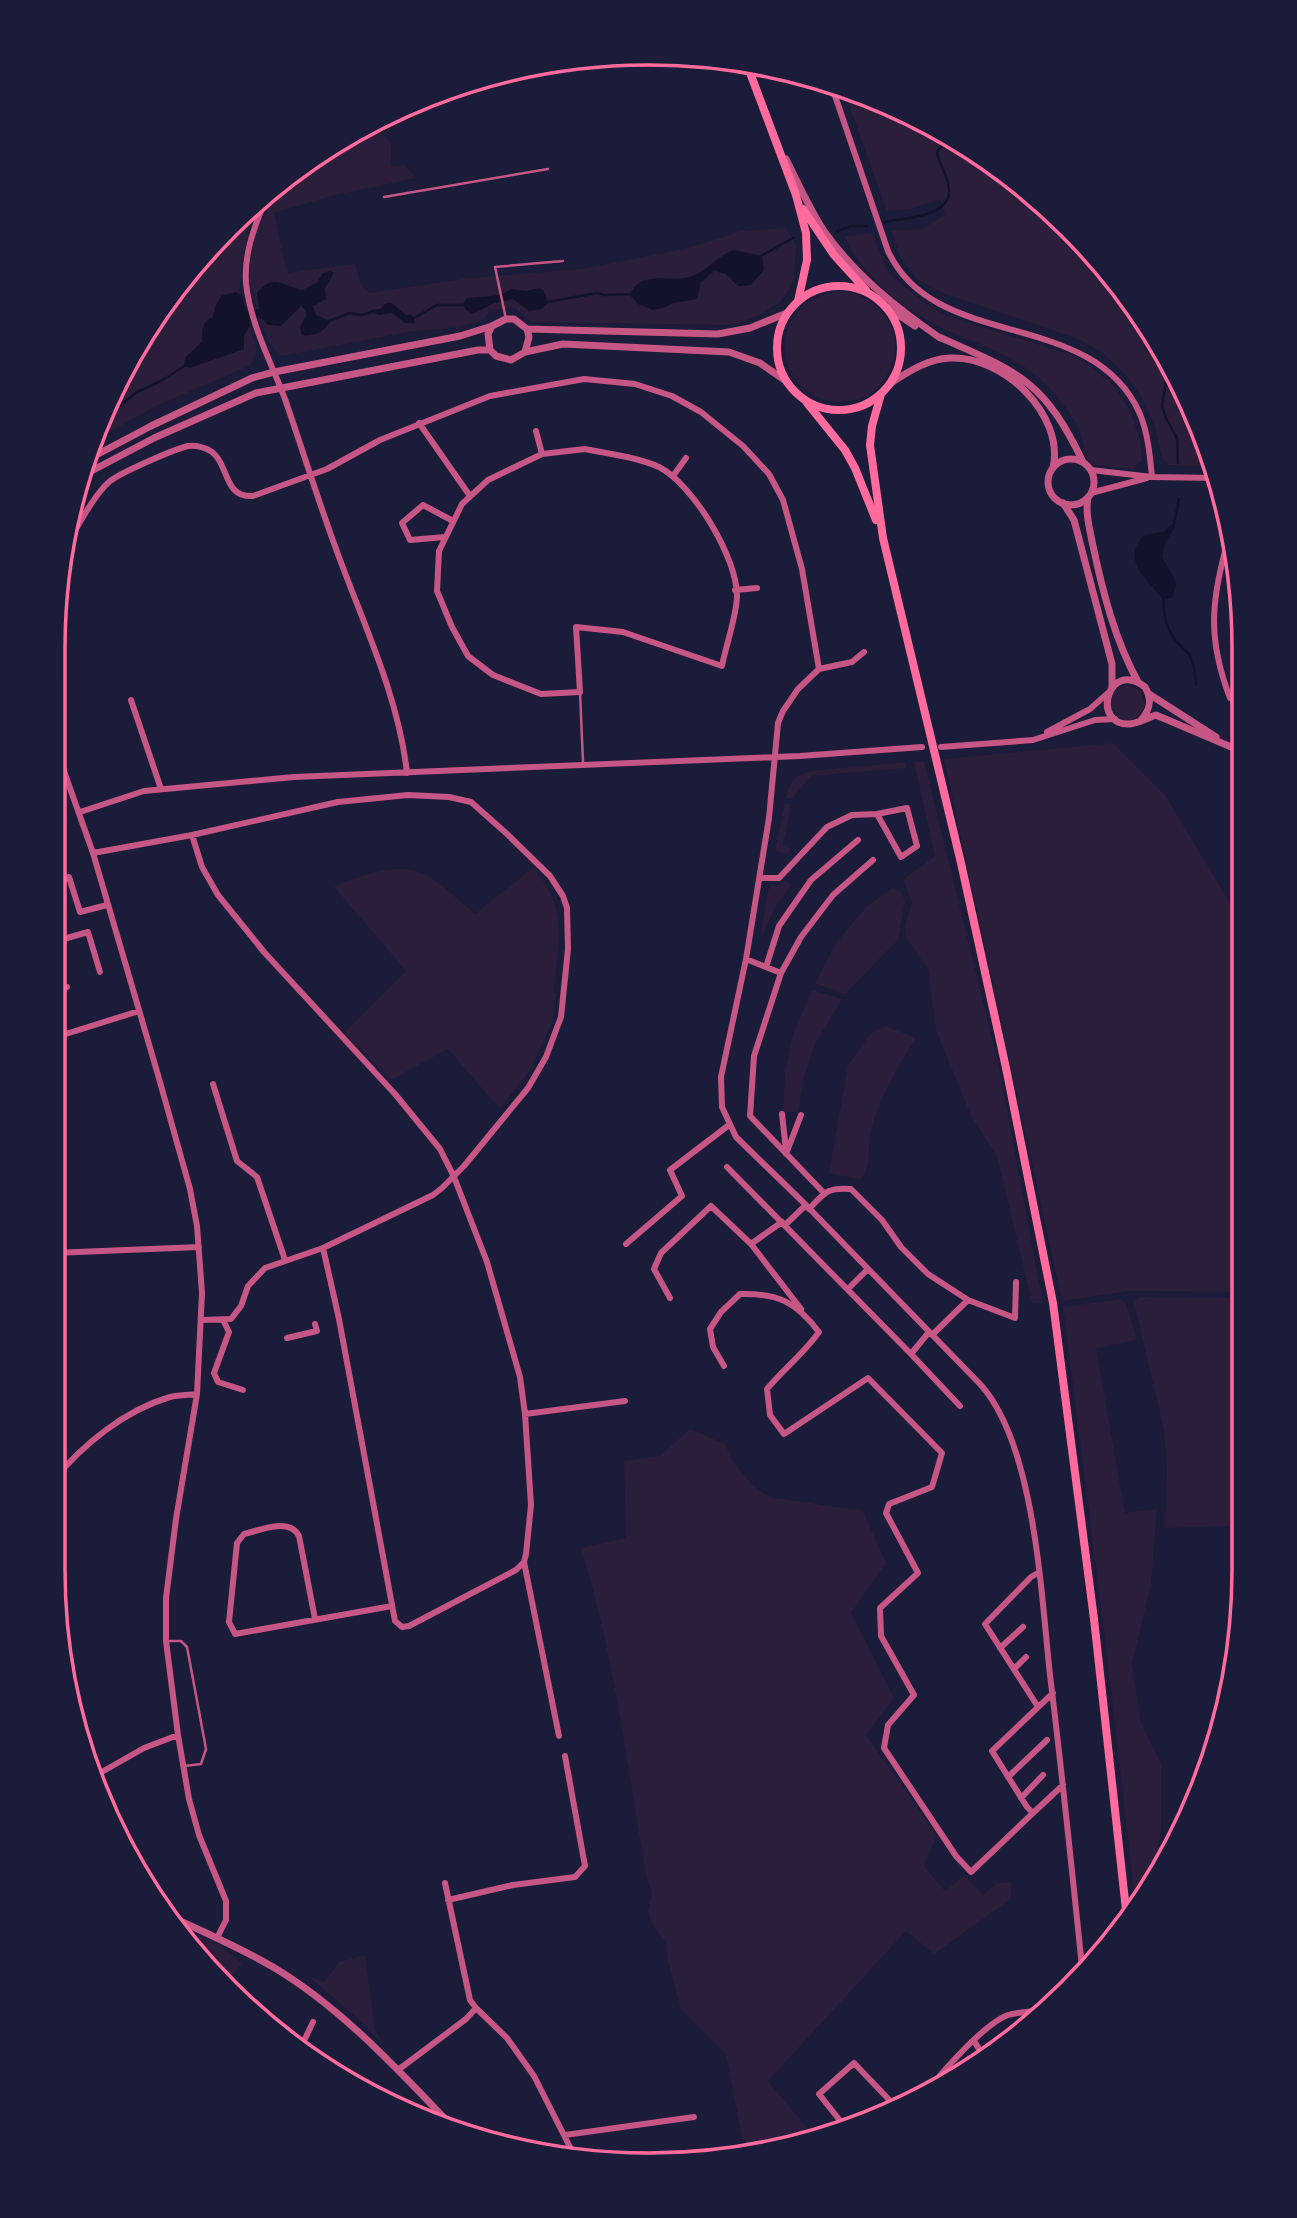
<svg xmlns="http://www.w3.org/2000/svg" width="1297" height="2218" font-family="Poppins,sans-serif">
<rect width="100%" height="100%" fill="#1b1b3a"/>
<!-- green -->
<path fill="#2a1e3b" d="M843,88L876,98L979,153L1070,227L1164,350L1213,457L1215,467L1169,465L1162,458L1155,426L1141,396L1126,375L1105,355L1081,340L943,293L917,279L900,257L892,231L922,229L945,215L940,199L911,209L887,211Z
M367,126L374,127L391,142V166L405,165L416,178L331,196L274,213L287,273L355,264L361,285L369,293L470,278L581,269L689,248L741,231L786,228L796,244L794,276L791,287L780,302L763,313L739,323L727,325L531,322L515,308L490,310L483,320L460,327L407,332L282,356C264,342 260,322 255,300C253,293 250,286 250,279C247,231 278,182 315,155C330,143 350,136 367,126Z
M241,220L250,226L243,256L239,294L257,350L251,365L156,406L91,442L153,318L193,269Z
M872,233L889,274L924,303L950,317L1076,356L1110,382L1130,410L1140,439L1142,460L1133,469L1095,465L1087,459C1083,447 1082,433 1076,423C1064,404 1048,384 1030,371C1005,352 973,342 944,329C907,312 860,275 845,236Z
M785 347a55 55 0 1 1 110 0a55 55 0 1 1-110 0Z
M1110 703a17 17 0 1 1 34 0a17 17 0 1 1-34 0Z
M1113,743L1165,795L1243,925V1292L1129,1291L1062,1301L944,759Z
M924,761L999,1067L1043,1303H1032L997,1156L971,1116L936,1030L928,969L907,939L905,925L912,902L903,880L935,856L914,762Z
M906,762V768L811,776L792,799L786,798C791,779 793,777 812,771Z
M785,803L791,804L783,846L792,849L786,854L775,851Z
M534,867C542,879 551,891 555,905C564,932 555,965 554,993L557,995L554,999L553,1020L530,1070L500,1109L448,1049L391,1080L344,1033L406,971L334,887C360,875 400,860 428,876C445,886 460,902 475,914Z
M785,880L791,885L777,904L760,939L768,890L772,885H779Z
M893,888L902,893L905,902L898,940L845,994L815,983L836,943L866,907Z
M812,990L842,999L815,1044L804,1077L798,1112H783L785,1073L793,1034Z
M886,1026L916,1038C898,1067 881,1094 872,1127C866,1146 873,1163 861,1180L829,1173L848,1065L870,1034Z
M1139,1297L1243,1298V1526L1165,1528L1167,1471L1164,1430L1134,1302Z
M1121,1299L1126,1303L1137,1340L1096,1348L1125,1513L1157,1509L1151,1584L1132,1664L1141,1723L1161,1764V1830L1153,1882L1144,1900L1136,1909L1107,1655L1063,1307Z
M690,1429L725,1444L732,1460L753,1486L770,1497L863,1511L886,1563L851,1613L894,1698L866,1735L937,1835L924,1866L945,1891L964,1876L983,1895L997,1883L1011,1882V1899L934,1954L906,1931L768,2081L813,2135L754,2149L742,2138L726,2054L681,2009L668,1961L666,1942L653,1926L648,1911L652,1893L646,1875C627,1766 614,1654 581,1548L626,1538L624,1461L660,1456Z
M171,1923L221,1946L242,1963L228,1982L175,1932Z
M365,1955L375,2030L384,2045L355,2016L307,1975L324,1982L339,1962Z"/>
<!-- water -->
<path fill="#12122b" d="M734,250L762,256L764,270L751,285L738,286L726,274L714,271L701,282L697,299L673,303L666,307L653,310L638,304L630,295C640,271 667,281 686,278C705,275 715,256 734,250Z
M331,271L334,273L325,288L326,299L313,306L316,315L330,321C326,331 313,337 302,335L300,327L306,316V311L301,306L281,326L268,325L261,318L249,321L250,326L244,336V349L190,368L184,366L185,358L202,342C202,330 201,322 213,317L215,307L221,296L236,292L241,295L246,311L259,309L257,293C274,272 282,286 302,290L317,283L323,273Z
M540,288L543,290L548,303L542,309L529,311L513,299L494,303L473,314L466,310L463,304L467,298C482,296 500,298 511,289L526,291Z
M386,303H392L406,315H412L415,321L414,323H405L392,313L380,315L372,313L371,310L380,309Z
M1172,524L1176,526L1165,543L1162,557L1175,579L1176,586L1173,597L1163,600C1149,580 1120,562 1144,535L1164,532Z"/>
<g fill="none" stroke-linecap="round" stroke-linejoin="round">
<!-- stream -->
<path stroke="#12122b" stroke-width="2.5" d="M885,222C905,218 950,217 949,190C949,177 939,165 937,152L945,142L966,146
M837,231L851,226H867
M761,256L793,238
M547,302L597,293L604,295L634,294
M414,318L437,305H466
M329,321L350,313L361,315L372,312
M1149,330C1138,356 1158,354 1168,371L1162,406L1166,418L1177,438L1178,463
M102,420L137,392L161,381L186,365
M1174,525L1179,499
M1163,600C1164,617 1166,631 1178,643C1182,647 1187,651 1190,656C1195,665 1195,674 1196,684"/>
<!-- service -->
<path stroke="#c65784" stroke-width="2.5" d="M384,197L548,169
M506,319L495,267L563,261
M580,692L583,762
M166,1641H181L187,1647L206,1749L201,1764L184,1766"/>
<!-- minor -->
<path stroke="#c65784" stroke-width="6" d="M831,84L888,251C935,353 1092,306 1140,414C1148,434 1150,456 1152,477
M263,206C253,230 244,256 246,283C250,323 271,362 285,399C304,454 321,510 342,565C367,632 399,700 407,773
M419,423L470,496
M536,431L542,454
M585,449C609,454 637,457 659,467C693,484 738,559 737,597C736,618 726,645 722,666L623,632L576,627L580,692L541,694L493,675L468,656L452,627L437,591L439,551L462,504L488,480L542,454Z
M1091,470L1152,477L1217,478
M673,476L686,458
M1091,493L1147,478
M1229,536C1212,599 1206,635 1230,698L1237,701L1243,700
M445,537L410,540L402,523L423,505L453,521
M67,544C78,526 94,495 109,482C119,473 175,449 188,446C194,445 203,447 209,450C230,462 222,498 253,496L327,469L380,440L490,396L584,379L635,384L672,396L701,412L743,446L769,474L783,500L802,569L819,669
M735,590L757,588
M864,652L852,662L819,669L798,689L783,711L778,723L769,818L746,959L721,1077L722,1107L736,1137L806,1205L980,1384C1035,1444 1041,1594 1050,1675C1062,1772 1072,1870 1082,1967
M131,700L161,789
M1047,732L1090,709L1108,693
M54,743L93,853L158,1075L190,1189L197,1226L202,1293L197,1394L176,1519L166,1598V1641L178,1735L189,1799L199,1835L226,1901V1920L217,1938
M941,747L1033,740L1095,720L1115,719
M80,812L144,791L294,777L800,756L922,747
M192,835L202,867L218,895L264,952L395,1094L440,1149L454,1177L487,1262L520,1377L525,1414L531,1505L526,1554L524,1562L516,1570L409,1626L402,1627L395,1621L339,1319L323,1248
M93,853L192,835L338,802L408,795L449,797L471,802L506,833L550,876L563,896L567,908L568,949L561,1017L546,1057L528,1088L464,1166L442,1188L433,1195L323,1248L265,1268L248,1286L241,1306L231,1319L201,1320
M760,878H779L827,827L852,815L877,814L901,857L917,846L907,808L877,814
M53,884L69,877L80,912L107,905
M53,942L88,932L100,972
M746,959L781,973
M766,967L779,926L811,880L858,840
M53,991L67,987
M53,1038L139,1011
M213,1084L237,1161L257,1177L285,1260
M782,1114L786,1150
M786,1154L801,1115
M727,1167L911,1354
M824,1193L750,1116L754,1056L781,973L801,937L833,895L873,860
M809,1209C825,1192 828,1187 851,1189L882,1220L901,1247L928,1274L968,1300L932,1335
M785,1225L806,1205
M626,1244L682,1196L670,1170L729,1125
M751,1244L801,1309
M53,1253L199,1247
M848,1289L868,1269
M670,1298L654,1269L661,1253L711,1206L751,1244L782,1222
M968,1300L1015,1318L1016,1282
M223,1320L229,1332L214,1373L218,1382L243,1390
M929,1332L911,1354L960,1406
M287,1338L317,1331L315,1324
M724,1366L713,1347L710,1329L721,1312L740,1294C778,1293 796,1302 819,1332C804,1353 784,1369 767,1389L770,1415L784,1434L868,1378L942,1453L932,1487L889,1504L886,1513L918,1573L880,1608L881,1636L914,1695L888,1725L884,1748L956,1856L971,1872L1033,1813
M525,1414L625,1401
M53,1481C82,1445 125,1410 170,1397C179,1395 189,1395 197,1394
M524,1562L559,1736
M315,1619L299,1536C289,1517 261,1530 244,1534L237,1543L229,1622L235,1634L392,1606
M1000,1648L1023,1627
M1014,1669L1026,1657
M1053,1693L992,1751L1027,1807L1033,1813L1063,1785
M1038,1707L985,1624L1031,1577L1038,1573
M93,1777L144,1748L178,1735
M1008,1777L1047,1740
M1021,1798L1043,1775
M445,1883L470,2000L476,2008
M448,1900L513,1885L575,1877L585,1866L565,1756
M974,2041L985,2058
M300,2049L313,2022
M398,2070L466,2019L476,2008L507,2038L534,2076L573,2153
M927,2091C944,2070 984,2024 1008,2015C1018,2012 1031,2012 1041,2010
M845,2127L819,2094L854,2063L897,2108
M565,2135L694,2117"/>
<!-- tertiary -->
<path stroke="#c65784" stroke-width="7" d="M786,159C798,183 809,208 824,231C855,275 897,308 940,338
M887,307L915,326
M492,326L488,334L490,350L496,356L511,360L525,352L563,344L729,352L760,363L786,381
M527,329L718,334L750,328L787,313
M939,337C1018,372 1044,380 1083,462
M891,383C909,371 928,359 950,358C1003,355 1065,415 1053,468
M1048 482a23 23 0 1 1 46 0a23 23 0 1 1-46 0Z
M83,462L151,426L252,378L274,372L460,336L492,326L506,319H514L527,329L529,337L525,352
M80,477L154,438L256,393L478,350H490
M1088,497C1085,514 1090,530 1093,546C1103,593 1115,640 1138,682
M1063,503L1074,520L1112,664V688
M1149,694L1216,737
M1141,720C1151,709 1152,699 1145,687C1108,658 1090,726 1130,724C1138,723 1148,718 1156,715L1243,752
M167,1915C202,1931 239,1947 273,1967C342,2008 398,2070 453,2127"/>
<!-- secondary -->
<path stroke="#ff6b9d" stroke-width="8" d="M746,62L796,195L806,233L807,260L798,301
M803,209L834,255L866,290
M777 348a62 62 0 1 1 124 0a62 62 0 1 1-124 0Z
M881,394L872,426L870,445L883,538L961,863L1006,1068L1053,1303L1094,1619L1127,1919
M807,403L845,450L855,468L876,520"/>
</g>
<!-- crop -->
<path d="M0 0H1297V2218H0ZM648 65H649A583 583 0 0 1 1232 648V1570A583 583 0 0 1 649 2153H648A583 583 0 0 1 65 1570V648A583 583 0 0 1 648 65Z" fill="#1b1b3a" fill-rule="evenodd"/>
<path fill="none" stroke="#ff6b9d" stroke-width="3.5" d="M648 65H649A583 583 0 0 1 1232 648V1570A583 583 0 0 1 649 2153H648A583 583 0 0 1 65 1570V648A583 583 0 0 1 648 65Z"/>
</svg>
